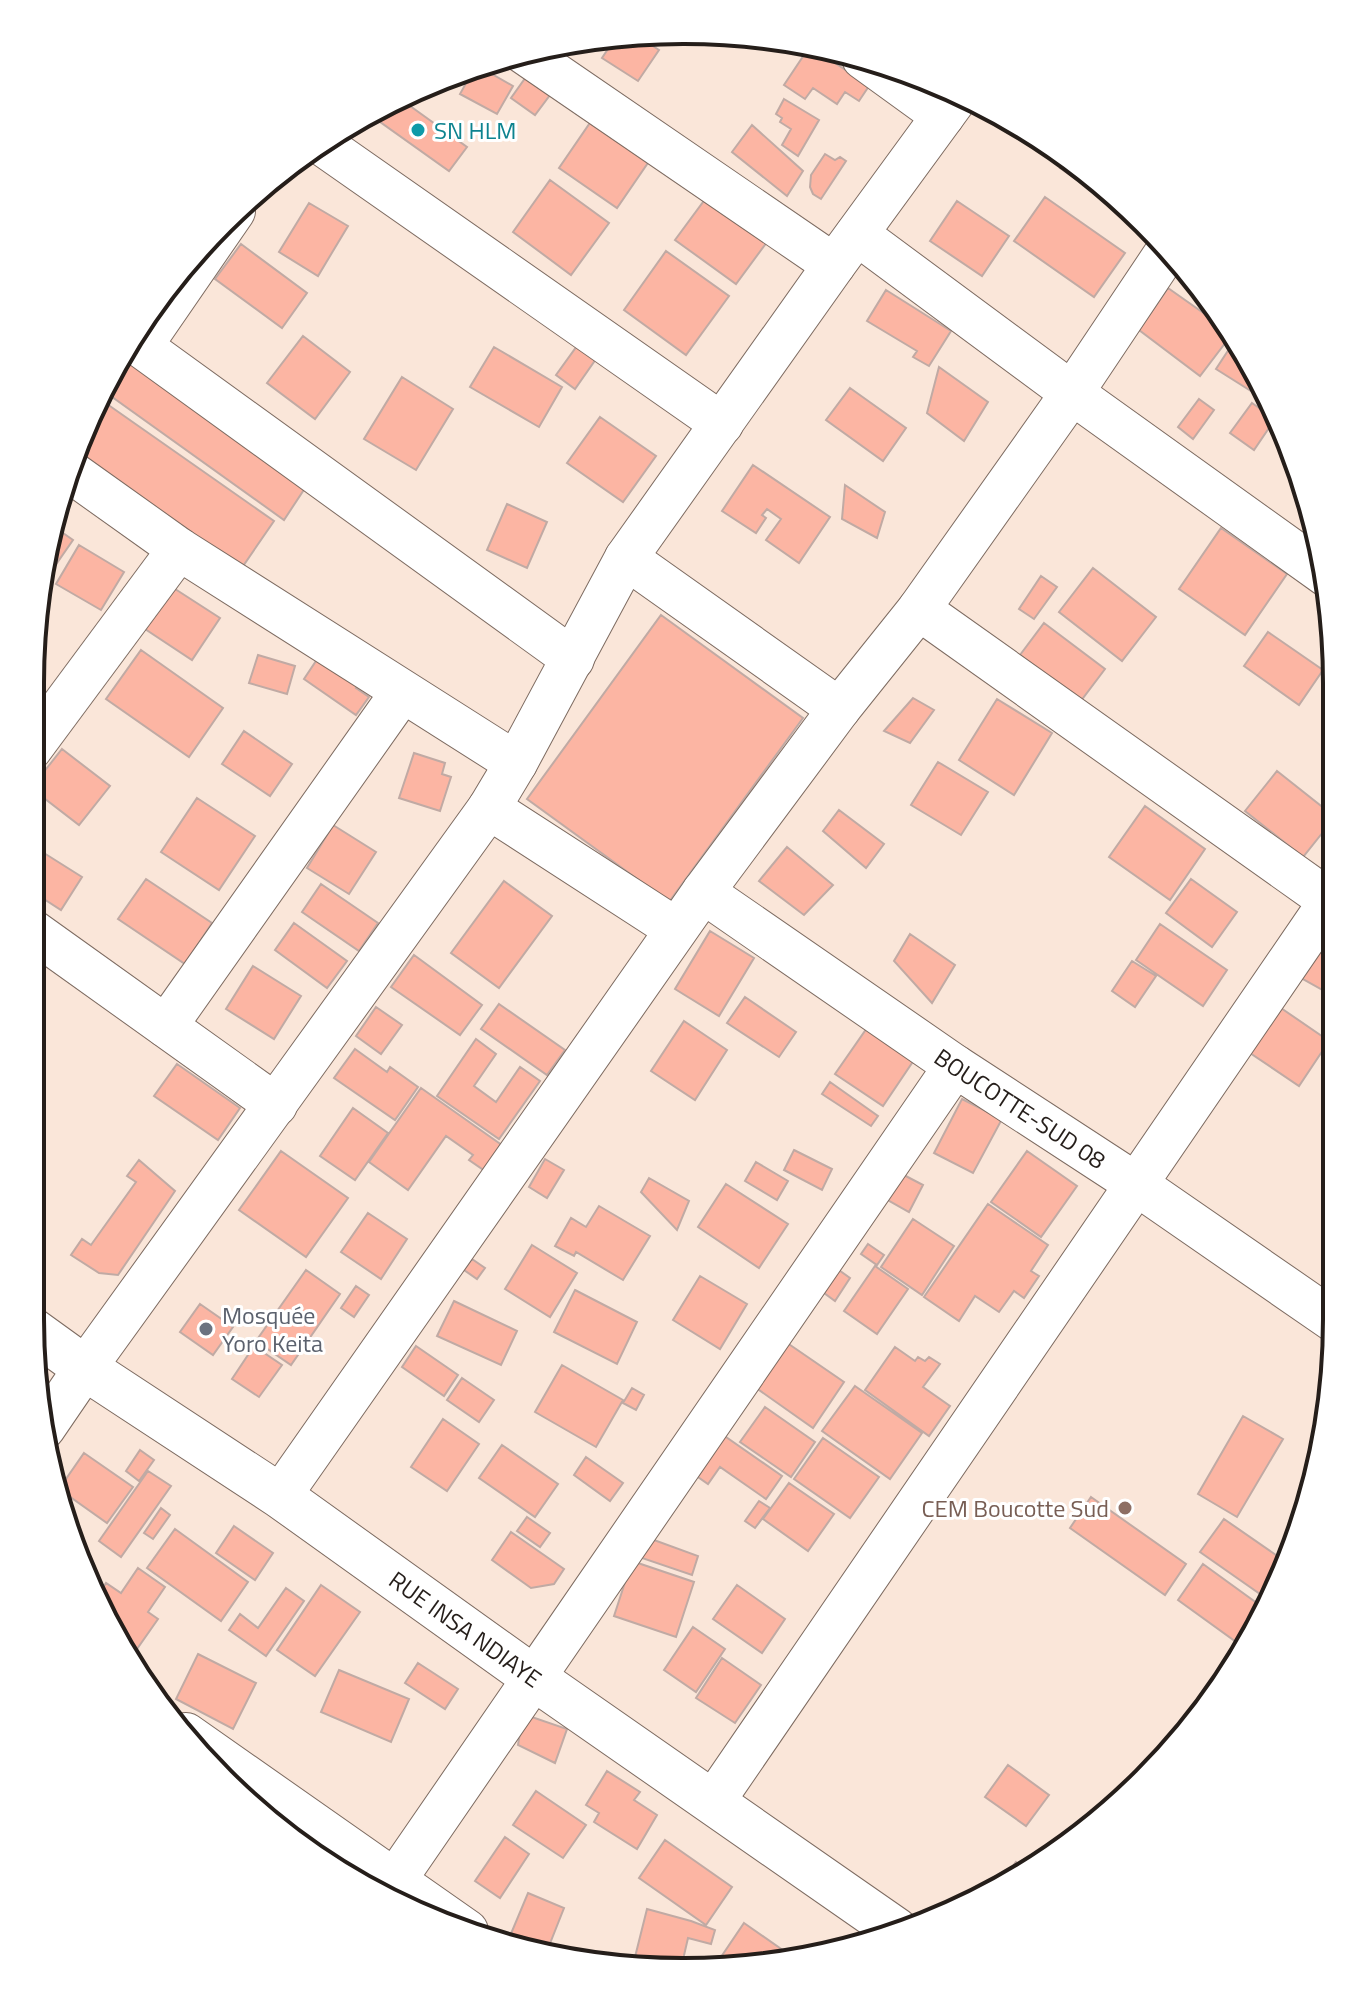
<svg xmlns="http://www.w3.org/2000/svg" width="1367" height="2002" font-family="'Titillium Web',sans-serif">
<rect width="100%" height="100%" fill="#fae6d9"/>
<!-- building -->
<path fill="#fcb5a3" stroke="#c0aaa4" stroke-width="2" d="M636,35L659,50L638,81L602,58L616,37Z
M810,46L869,86L859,101L845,92L837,104L813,88L805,99L784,85Z
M478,66L513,86L497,114L460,94L475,67Z
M531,70L556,87L535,115L511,98Z
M399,98L467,147L449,171L369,114Z
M784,99L819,120L798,156L782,145L791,129L780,122L782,118L776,114Z
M594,117L652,157L617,208L559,168Z
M752,125L803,171L787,196L732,152Z
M825,154L835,160L840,157L846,161L821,199L813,194L810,187L811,175Z
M1067,157L1140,217L1137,222L1060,168Z
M550,180L609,223L571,275L513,232Z
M709,194L770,238L736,284L675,240Z
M1045,197L1125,253L1094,297L1014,241Z
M957,201L1009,236L982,276L930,241Z
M309,203L348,226L318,276L279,252Z
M241,244L307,293L282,328L215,279Z
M666,251L729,296L686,355L624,310Z
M1168,288L1219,324L1229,338L1200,376L1139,330Z
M886,290L951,331L929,366L913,357L917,351L867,321Z
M303,336L350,372L315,419L267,383Z
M1233,343L1269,394L1272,401L1270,403L1216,369Z
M577,346L596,359L575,389L556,375Z
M494,347L562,387L539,427L470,387Z
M128,352L311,479L284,520L101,389Z
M939,367L988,402L964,441L927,413Z
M402,377L453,409L416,470L364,439Z
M850,388L906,428L883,461L826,420Z
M97,397L274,521L241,569L77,454Z
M1199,399L1214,410L1193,439L1178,427Z
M1252,403L1275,419L1254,450L1230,433Z
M600,417L656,456L623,502L567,463Z
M753,465L830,517L799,563L766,540L781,519L767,509L762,515L766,518L756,533L722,511Z
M845,485L885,512L877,538L842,519Z
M507,504L547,522L527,568L487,550Z
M53,526L73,540L50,573L41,567L42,556Z
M1221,528L1287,574L1245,635L1179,589Z
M79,545L124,572L101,610L56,584Z
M1093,568L1156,617L1122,661L1059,612Z
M1041,576L1057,587L1034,619L1019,609Z
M172,587L220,618L192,660L145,629Z
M661,615L803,718L669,902L527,799Z
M1044,623L1105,669L1080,702L1020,655Z
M1268,632L1323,670L1299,705L1244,666Z
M324,649L364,677L356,688L369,697L356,715L304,679Z
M141,650L223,708L189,757L106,699Z
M258,655L295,666L287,694L249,683Z
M913,698L934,710L910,743L884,731Z
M997,699L1052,733L1014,795L959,760Z
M244,731L292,764L270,796L222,764Z
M62,749L110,786L79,825L31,788Z
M414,753L445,763L442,774L451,777L440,811L399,798Z
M938,762L988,792L961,835L911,805Z
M1277,771L1335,817L1303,857L1245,811Z
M197,798L255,836L219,890L161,852Z
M1145,806L1205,849L1170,900L1109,857Z
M839,810L884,844L866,868L823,831Z
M333,825L376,852L349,894L307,868Z
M787,847L833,885L804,915L759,881Z
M36,848L82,877L61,910L30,890V858Z
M146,879L212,923L185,964L118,919Z
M1191,879L1237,912L1212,947L1166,913Z
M504,881L552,916L499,988L451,953Z
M321,884L378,923L359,951L302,912Z
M294,923L347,961L327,988L275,950Z
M1160,924L1227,970L1203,1006L1136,960Z
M1321,925L1337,934V998L1294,974Z
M710,931L754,958L719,1016L675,989Z
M910,934L955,965L932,1003L894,961Z
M414,955L482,1005L460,1035L391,987Z
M30,958L44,967L30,988Z
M1132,961L1156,976L1135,1007L1112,991Z
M253,966L301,996L274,1039L226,1009Z
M745,997L796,1032L779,1057L727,1023Z
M499,1004L565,1050L547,1075L481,1029Z
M1278,1006L1329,1041L1299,1086L1247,1051Z
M376,1007L402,1025L381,1054L356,1036Z
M684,1021L727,1050L695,1100L651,1071Z
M867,1028L914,1060L883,1106L835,1074Z
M476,1039L496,1054L474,1086L496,1102L520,1067L540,1081L499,1139L437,1096Z
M355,1049L387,1072L390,1067L418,1087L395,1120L334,1078Z
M177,1064L240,1108L218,1140L154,1096Z
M830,1082L878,1116L871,1126L822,1094Z
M421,1088L506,1148L488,1173L469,1160L473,1155L446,1136L408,1190L369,1162Z
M962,1099L1002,1119L973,1173L934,1153Z
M353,1108L388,1133L355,1180L320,1156Z
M30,1115L44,1125L30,1145Z
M794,1150L832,1169L822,1190L784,1170Z
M281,1151L348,1198L306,1257L239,1210Z
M1027,1151L1077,1186L1041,1237L991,1202Z
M545,1159L564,1170L547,1198L529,1187Z
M139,1160L175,1191L118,1275L99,1273L71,1255L82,1239L91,1245L136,1182L127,1176Z
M756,1162L788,1181L777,1200L745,1181Z
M900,1173L923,1185L909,1212L886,1199Z
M649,1178L689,1201L677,1230L641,1192Z
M726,1184L788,1224L759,1268L698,1227Z
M988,1204L1048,1245L1031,1271L1039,1276L1024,1298L1014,1291L999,1312L975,1296L959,1321L924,1297Z
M599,1206L650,1236L623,1280L576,1252L574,1256L555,1246L571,1218L586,1227Z
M368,1213L407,1239L381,1279L341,1252Z
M913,1219L954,1246L922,1295L881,1267Z
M868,1244L884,1255L877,1265L861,1254Z
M532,1245L577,1273L550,1317L505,1289Z
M472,1259L485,1268L477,1279L464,1270Z
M875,1266L908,1289L877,1334L844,1311Z
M836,1268L850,1278L835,1301L820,1290Z
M306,1270L340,1294L291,1365L256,1341Z
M700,1276L747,1304L720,1349L673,1320Z
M356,1286L369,1295L354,1317L341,1308Z
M575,1290L637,1322L617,1364L554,1332Z
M454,1301L517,1331L501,1365L437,1336Z
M200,1304L233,1327L213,1355L180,1332Z
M780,1338L844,1382L813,1428L749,1383Z
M254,1346L282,1365L259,1397L232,1379Z
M416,1346L458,1375L444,1396L402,1367Z
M895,1347L915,1361L918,1357L925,1361L929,1357L940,1364L923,1387L950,1406L929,1436L865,1390Z
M562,1365L623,1400L596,1447L535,1412Z
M462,1378L494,1400L479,1422L447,1400Z
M855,1386L922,1433L890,1479L822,1431Z
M632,1388L644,1395L636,1410L623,1403Z
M765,1407L815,1442L791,1477L740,1442Z
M1243,1416L1283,1439L1237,1517L1198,1494Z
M443,1419L479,1444L447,1491L411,1467Z
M716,1430L782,1476L766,1499L720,1467L708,1484L688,1470Z
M823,1438L879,1477L850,1518L794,1479Z
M502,1445L558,1484L535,1517L479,1478Z
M140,1450L154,1460L139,1481L126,1471Z
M84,1453L133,1487L107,1523L59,1489Z
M586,1457L623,1483L610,1501L574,1475Z
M148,1471L171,1486L121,1557L99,1541Z
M789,1483L834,1514L808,1551L763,1519Z
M1091,1497L1186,1564L1165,1595L1070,1528Z
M759,1501L770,1508L755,1528L745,1521Z
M161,1508L170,1515L153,1539L144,1533Z
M527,1517L550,1533L540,1547L517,1531Z
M1224,1519L1289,1564L1270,1601L1200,1552Z
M234,1526L273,1553L255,1580L216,1553Z
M175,1529L248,1582L221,1621L147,1568Z
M511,1532L564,1569L554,1584L531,1588L492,1560Z
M643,1536L698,1556L692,1575L636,1556Z
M632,1561L694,1582L676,1637L614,1616Z
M1203,1564L1265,1609L1239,1644L1178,1600Z
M138,1568L165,1587L148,1612L158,1619L130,1659L100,1592L106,1583L121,1593Z
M321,1585L360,1612L315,1676L277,1650Z
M737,1585L785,1619L762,1653L713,1619Z
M286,1588L304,1601L266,1656L229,1630L240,1614L258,1628Z
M693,1627L725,1649L696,1692L664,1670Z
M198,1654L256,1683L233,1729L176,1699Z
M722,1658L761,1685L735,1723L696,1698Z
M418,1663L458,1689L445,1709L405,1683Z
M339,1670L409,1699L391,1742L321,1712Z
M523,1714L567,1729L555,1763L518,1745Z
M1008,1765L1049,1795L1026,1826L985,1797Z
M607,1771L640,1792L634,1800L657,1815L637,1849L594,1822L599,1813L586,1805Z
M536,1791L586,1825L563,1858L513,1825Z
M505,1837L529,1854L500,1898L475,1881Z
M665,1840L732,1887L706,1925L639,1878Z
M1016,1862L1024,1868L998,1886Z
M528,1893L564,1908L547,1951L510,1936Z
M647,1909L691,1921L715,1930L711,1944L688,1938L682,1964L633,1965Z
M744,1923L797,1960L717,1963Z"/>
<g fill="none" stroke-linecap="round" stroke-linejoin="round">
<!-- minor casing -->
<g stroke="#7d6b61" stroke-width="44">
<g id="minor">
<path d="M523,52L834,265"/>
<path d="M863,58L943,116"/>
<path d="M319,142L722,424"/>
<path d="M857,234L1072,393L1326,575"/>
<path d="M135,342L573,659"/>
<path d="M141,346L234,211"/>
<path d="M71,472L179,549L516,763"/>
<path d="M626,558L839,709"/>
<path d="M919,609L1330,901"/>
<path d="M30,750L179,549"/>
<path d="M489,808L676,929"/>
<path id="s1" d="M703,892L955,1066L1136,1184L1337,1323"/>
<path d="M30,929L276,1105"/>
<path d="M166,1026L402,692"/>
<path d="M44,1428L85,1368L489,808L516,763L626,558L834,265L959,94"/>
<path d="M280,1496L703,892L839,709L919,609L1072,393L1167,251"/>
<path d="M186,1734L467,1931"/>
<path d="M713,1802L1337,891"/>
<path d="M386,1893L955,1066"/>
</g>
</g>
<!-- major casing -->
<g stroke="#7d6b61" stroke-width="46">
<g id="major">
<path id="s2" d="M31,1329L85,1368L280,1496L534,1678L896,1930"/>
</g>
</g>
<!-- minor -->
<use href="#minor" stroke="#fff" stroke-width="42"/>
<!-- major -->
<use href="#major" stroke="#fff" stroke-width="44"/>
</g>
<!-- markers -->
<circle fill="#0f9aa8" stroke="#fff" stroke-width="3" cx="418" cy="130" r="8"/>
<circle fill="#6b7280" stroke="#fff" stroke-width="3" cx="206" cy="1329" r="8"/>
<circle fill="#8d6e63" stroke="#fff" stroke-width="3" cx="1125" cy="1508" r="8"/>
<g text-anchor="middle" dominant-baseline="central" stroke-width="6" stroke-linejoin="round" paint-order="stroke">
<!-- culture labels -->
<g font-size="24" fill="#0d838f" stroke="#fff" text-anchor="start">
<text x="434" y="130">SN HLM</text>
</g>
<!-- street labels -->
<g font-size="24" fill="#251e1a" stroke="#fff">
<text stroke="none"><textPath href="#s1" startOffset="384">BOUCOTTE-SUD 08</textPath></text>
<text stroke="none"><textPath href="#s2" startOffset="528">RUE INSA NDIAYE</textPath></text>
</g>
<!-- worship labels -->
<g font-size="24" fill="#5b616d" stroke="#fff" text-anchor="start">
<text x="222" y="1315">Mosquée<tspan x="222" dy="28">Yoro Keita</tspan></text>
</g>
<!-- education labels -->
<g font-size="24" fill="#785e54" stroke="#fff" text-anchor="end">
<text x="1109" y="1508">CEM Boucotte Sud</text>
</g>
</g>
<!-- crop -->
<path d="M0 0H1367V2002H0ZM683 44H684A639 639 0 0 1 1323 683V1319A639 639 0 0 1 684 1958H683A639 639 0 0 1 44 1319V683A639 639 0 0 1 683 44Z" fill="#fff" fill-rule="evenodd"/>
<path fill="none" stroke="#251e1a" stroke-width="4" d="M683 44H684A639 639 0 0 1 1323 683V1319A639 639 0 0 1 684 1958H683A639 639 0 0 1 44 1319V683A639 639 0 0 1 683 44Z"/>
</svg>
